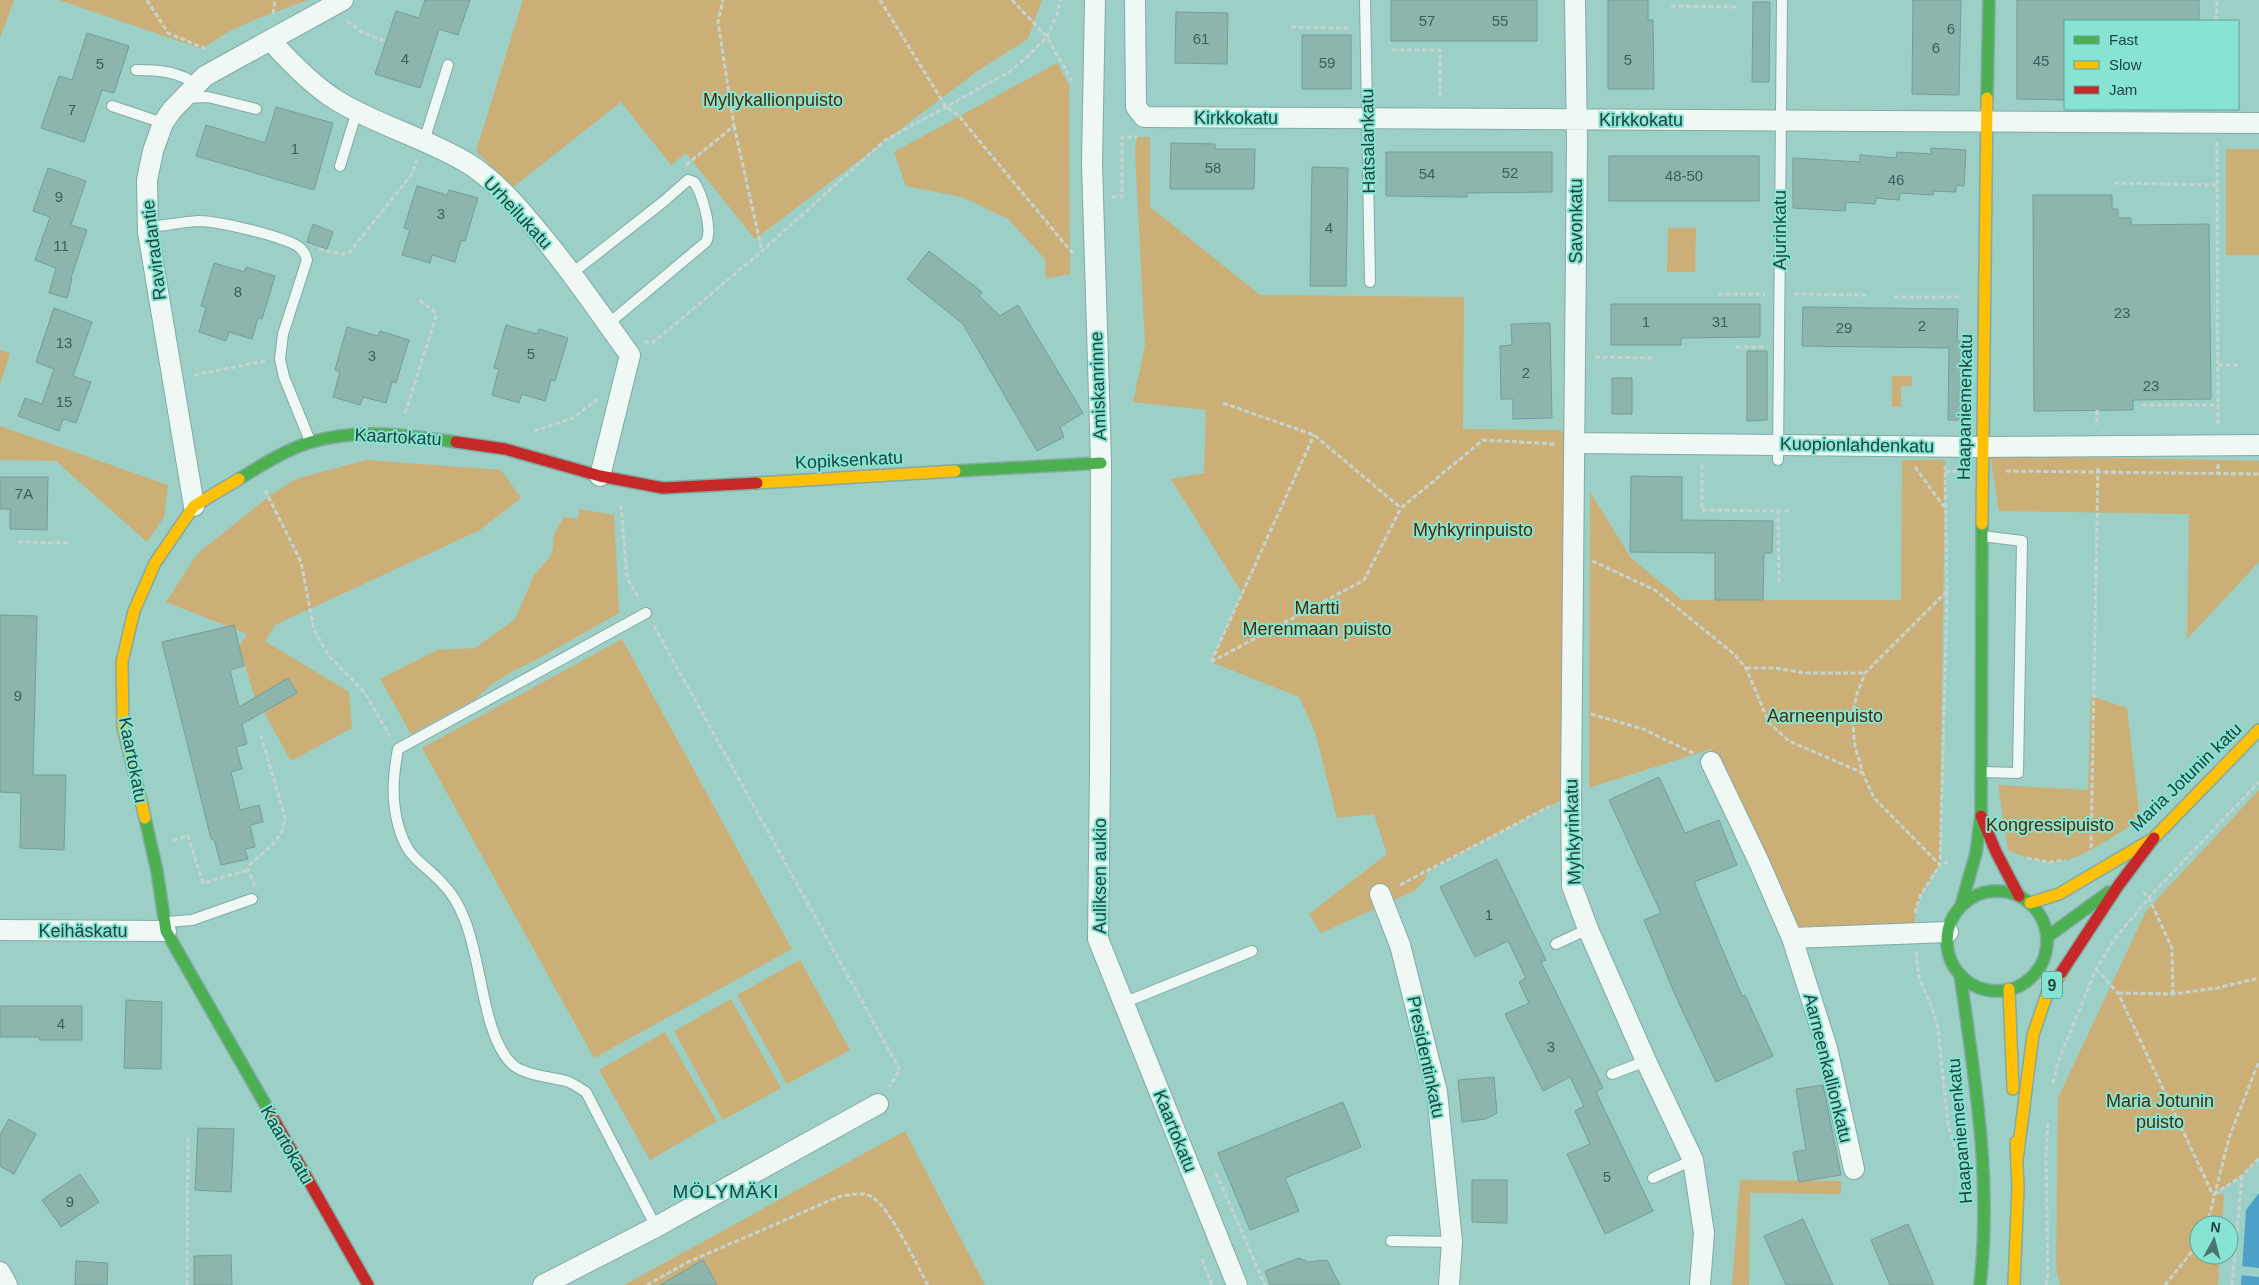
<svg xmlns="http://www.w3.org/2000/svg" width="2259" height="1285" font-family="Helvetica,sans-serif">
<rect width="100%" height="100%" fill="#9ccfc6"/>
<!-- green -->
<path fill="#ccaf76" d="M0,0H14L0,38Z
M59,0H308L254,20L226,33L202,49Z
M523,0H1042L1028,39L976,72L755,239L686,153L671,165L621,102L512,188L476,151Z
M1057,63L1069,85L1070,274L1046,279L1045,259L1008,219L962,197L906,186L894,152Z
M1137,137H1150V207L1260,295L1464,297L1463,429L1560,430L1575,443L1571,795L1427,872L1425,880L1414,891L1321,933L1309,914L1387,854L1374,814L1337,818L1315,732L1299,697L1211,662L1242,593L1171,479L1204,473L1206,410L1133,402L1145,345L1135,151Z
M2226,149H2259V255H2226Z
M1668,228H1696L1695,272H1667Z
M0,350L10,353L0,384Z
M1892,376H1912V386H1901V407H1892Z
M0,426L168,485L164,517L147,542L56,461L0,460Z
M1990,455L2259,461V562L2187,639L2189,514L1999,511Z
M366,460L501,470L521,498L480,530L275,625L265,641L349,692L352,728L291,761L264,712L297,693L289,679L255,698L239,646L247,634L166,602L198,553L272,494L296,479Z
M1902,460H1945L1940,865C1924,889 1914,904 1914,933L1792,938L1762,845L1711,749L1589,788L1590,492L1631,558L1682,600H1901Z
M579,509L614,515L619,613L536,660L515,670L492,684L474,700L411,734L380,679L437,650L475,648L515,619L534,575L549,558L553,549L554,534L564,517L578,519Z
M622,639L792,949L594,1058L422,748Z
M2091,696L2127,708L2140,820C2117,833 2076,865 2049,862C2035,861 2021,856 2008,850L1998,785L2088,790Z
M2259,790V1158L2242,1176L2214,1194H2224L2222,1225H2199V1255H2220L2218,1285H2060L2056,1267L2058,1098L2146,911Z
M800,960L850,1050L787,1084L737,995Z
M731,999L781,1088L723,1120L674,1031Z
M665,1032L717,1121L650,1160L599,1070Z
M905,1131L985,1285H624Z
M1740,1180L1841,1181V1194L1750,1193L1749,1285H1732Z"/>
<!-- water -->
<path fill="#4da1c8" d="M2259,1193V1285H2241L2246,1210Z"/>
<!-- pier -->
<path fill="#9ccfc6" d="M2240,1266L2259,1268V1277L2239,1275Z"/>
<!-- building -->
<path fill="#8cb5ae" stroke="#749e97" d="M425,0H470L458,35L439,29L420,88L375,74L396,11L419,18Z
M1391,0H1537V41H1391Z
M1608,0H1648V20H1653L1654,89H1608Z
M1913,0H1961L1959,95L1912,94Z
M2017,0H2199V21H2065V100L2017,99Z
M1753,2H1770L1769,82H1752Z
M1176,12L1228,13L1227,64L1175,63Z
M87,33L129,46L114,93L102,90L84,142L41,128L59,76L72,80Z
M1302,35H1351V89H1302Z
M276,107L333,123L314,190L196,156L206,125L265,143Z
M1171,143L1215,144V149H1255L1254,189H1170Z
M1931,148L1966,150L1964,186L1956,185V192L1933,191V195L1900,193L1899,200L1876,198L1875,204L1846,202L1845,211L1793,208V158L1860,162V155L1896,158L1897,152L1931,154Z
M1386,152H1552V192L1467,193V197L1386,196Z
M1609,156H1759V201H1609Z
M1312,167L1348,168L1346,286H1310Z
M48,168L86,181L71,225L87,230L71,278L72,279L67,298L49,293L56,268L35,260L50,217L33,211Z
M417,186L447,195L449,190L478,198L465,241L461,240L455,262L432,255L430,263L402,255L410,230L404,228Z
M2033,195H2112V209H2118V218H2131V225L2209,224L2211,399L2133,400V410L2034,411Z
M313,224L333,232L327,249L307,242Z
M929,251L982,292L979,296L1000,316L1018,305L1083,413L1060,427L1064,437L1037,451L963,324L907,279Z
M214,263L244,272L246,267L275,276L262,319L258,318L252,339L229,332L226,341L199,332L206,307L201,306Z
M1611,304H1760V337L1681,338V345H1611Z
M1803,307L1958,309L1957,341H1965L1964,420H1948L1949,348L1802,346Z
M54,308L92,322L73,376L91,382L76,423L63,419L59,431L18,416L25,398L42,404L54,369L36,362Z
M1550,323L1552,418L1513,419V399H1501L1500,346L1512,345L1511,324Z
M506,325L537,334L539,329L568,338L555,381L551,380L545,401L522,394L519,403L492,395L499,369L494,368Z
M347,327L378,336L380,331L409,340L396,383L392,382L386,403L363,397L360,405L333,397L340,372L335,370Z
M1747,351H1767V420L1747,421Z
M1612,378H1632V414H1612Z
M1631,476L1682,477V520L1773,521L1772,553H1764L1763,600H1715V553L1630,552Z
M0,477H48L47,530L10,529V509H0Z
M0,615L37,616L33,775H66L64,850L20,848L21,793L0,792Z
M234,625L244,666L230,670L239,707L288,678L297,693L242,724L247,744L236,747L242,769L231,772L240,810L259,805L263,822L250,825L255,847L245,849L248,859L221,865L214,839H211L162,642Z
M1659,777L1685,833L1719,820L1737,865L1694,882L1742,996L1745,995L1773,1056L1716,1082L1676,997L1644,920L1661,913L1609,800Z
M1497,859L1546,960L1541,962L1603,1088L1596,1092L1653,1211L1605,1234L1567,1154L1590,1144L1575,1111L1584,1106L1570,1077L1543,1091L1505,1014L1529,1003L1519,982L1526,978L1508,941L1475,957L1440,887Z
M126,1000L162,1002L161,1069L124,1068Z
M0,1006H82V1040H39V1037H0Z
M1494,1077L1497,1113L1486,1119L1462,1122L1458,1080Z
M1823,1085L1841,1175L1799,1182L1793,1152L1806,1150L1796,1089Z
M1343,1102L1361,1147L1285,1178L1299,1211L1250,1230L1218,1153Z
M9,1119L36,1134L14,1174L0,1166V1135Z
M198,1128L234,1129L231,1192L195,1190Z
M80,1174L99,1202L61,1227L42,1200Z
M1472,1180H1507V1223L1472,1222Z
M1803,1219L1833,1285H1786L1764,1236Z
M1908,1224L1934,1285H1890L1871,1240Z
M231,1255L232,1285H194V1256Z
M1299,1258L1308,1262L1327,1260L1340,1285H1270L1265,1271Z
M703,1260L717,1285H660Z
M76,1261L108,1263L107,1285H75Z"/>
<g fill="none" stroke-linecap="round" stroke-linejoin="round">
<!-- lane casing -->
<g stroke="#82aaa3" stroke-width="12">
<path id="lane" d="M1365,0L1370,282
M136,70C156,70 180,71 196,85
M187,98L208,97L256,109
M112,106L163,123
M424,141L448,65
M340,166L357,111
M147,227C164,226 181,222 198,221C218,221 283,236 299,247C304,251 305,254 307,260L283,334L280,359L284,377L310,441
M571,274L663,202L688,180L694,182C702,193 713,230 706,242L608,324
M1778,460L1782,0
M1982,536L2022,541L2018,773L1983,772
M646,613L398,749C393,776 391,801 399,828C409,861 421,860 442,883C452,893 459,905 464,918C482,959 482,1035 512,1064C523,1075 551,1077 566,1081C573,1083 579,1088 586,1092L656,1227
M167,922L192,920L252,899
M1556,944L1588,929
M1123,1003L1252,951
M1612,1074L1646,1061
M1653,1178L1693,1160
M1391,1241L1452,1242"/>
</g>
<!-- street casing -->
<g stroke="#82aaa3" stroke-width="22">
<path id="street" d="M1095,0L1092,163L1101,463L1100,772L1098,939L1237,1285
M1135,0L1136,107L1144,117L2259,123
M1575,0L1577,141L1571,795L1572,886L1588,929L1646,1061L1693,1160L1704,1233L1700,1285
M271,41C290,62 312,85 336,100C378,126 427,138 469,164C490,177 509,197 525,216C563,259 596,308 630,355L600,476
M1575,443L1982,447L2259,445
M194,506L148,232L147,180L153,151L163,123L172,110L205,76L343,0
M1711,762L1759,862L1792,938L1948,932
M1380,894L1400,945L1437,1092L1452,1242L1449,1285
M0,930L166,931
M1792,938L1827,1048L1854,1169
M0,1272L7,1285
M543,1285L656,1227L878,1104"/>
</g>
<!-- fast casing -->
<g stroke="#82aaa3" stroke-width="14">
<path id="fast" d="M1987,98L1989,0
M955,471L1101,463
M239,479C262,465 285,450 311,442C358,428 408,435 456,442
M145,818L157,871L166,931L269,1111
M1947 941a50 50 0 1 1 100 0a50 50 0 1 1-100 0Z
M1961,906L1976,853L1981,815L1982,524
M2047,937L2109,892
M1960,974C1975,1079 1992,1179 1980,1285"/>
</g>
<!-- slow casing -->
<g stroke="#82aaa3" stroke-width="14">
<path id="slow" d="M757,483L955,471
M1982,524L1987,98
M145,818L123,727L122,662L134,611L155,563L194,506L239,479
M2030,903L2059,894L2154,838L2259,730
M2009,989L2013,1089
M2017,1160L2033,1035L2047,994L2061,973
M2014,1285L2018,1187L2016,1142"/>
</g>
<!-- jam casing -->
<g stroke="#82aaa3" stroke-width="14">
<path id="jam" d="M456,442L505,449L600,476L663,488L757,483
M1981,816L1996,852L2019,896
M2061,973L2118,886L2154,838
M269,1111L368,1285"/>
</g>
<!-- path -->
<path stroke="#c4d4d1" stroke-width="3" stroke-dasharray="5 2.5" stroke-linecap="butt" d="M147,0L168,33L208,50
M880,0L946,107L958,115L1074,255
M1012,0L1047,37L1072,81
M1671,6L1738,7
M273,14L275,0
M347,21L362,32L386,42
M2216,21L2217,0
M1291,27L1350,28
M1392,50H1440V100
M734,126L762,251
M2217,142L2218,425
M686,165L734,126L718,22L723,0
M2114,183L2217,185
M1112,197H1122V137H1137
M319,249L342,254L349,253L412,174L417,160
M1718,294H1765
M1794,294L1867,295
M1894,297H1961
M644,342H654L762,251L884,141L1009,72L1028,56L1047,37L1057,15L1060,0
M1736,347H1764
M1595,357L1652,358
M2218,365H2241
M194,375L265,361
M1223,403L1314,435L1401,508
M2142,405H2218
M2097,410V426
M405,413L436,317L434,311L419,300
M534,431L573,418L599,398
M2218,464V473
M1702,465V510L1789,511
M1915,467L1945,508
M2006,471L2259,474
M1945,472L1960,471
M265,490L301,562L314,630L329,656L364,692L390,736
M621,505L627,578L640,600
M1778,510L1779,583
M18,542L69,543
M1592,561L1655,590L1734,654L1746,668L1769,723L1789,741L1863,773
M1947,591L1865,673L1857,694L1852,717L1855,746L1863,774L1874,798L1940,865L1948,862
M654,626L900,1070L889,1087
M1211,662L1364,580L1401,508L1483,440L1555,444
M1211,662L1314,435
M1746,668H1775L1804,673H1865
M1591,714L1643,729L1695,754
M173,840L188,836L203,883L248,870
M2091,848L2098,465
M2027,858L2050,862L2065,860
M1400,885L1550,806
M255,886L248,870L249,865C265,851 284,840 285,817L261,736
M2143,892L2149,898L2172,948L2173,994
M1915,913L1920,896L1940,865L1947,591L1945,466
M1916,952L1919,978L1932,1008L1938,1028L1948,1125L1957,1152
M2096,969L2118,993L2213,1195
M2118,993L2173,994L2217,988L2259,978
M2053,1083L2058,1062L2096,969L2117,936L2154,892L2259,782
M1216,1173L1265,1285
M2214,1194L2242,1176L2259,1158
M2207,1225L2229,1138L2259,1061
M1202,1259L1212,1285
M187,1285L188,1137
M647,1285L686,1263L838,1197C848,1195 863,1191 872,1197C891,1209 916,1264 928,1285
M2046,1285L2048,1275L2046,1155L2048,1123
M2165,1285L2199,1243
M2232,1285L2242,1176"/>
<!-- lane -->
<use href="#lane" stroke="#f0f8f6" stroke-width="10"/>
<!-- street -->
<use href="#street" stroke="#f0f8f6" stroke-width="20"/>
<!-- fast -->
<use href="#fast" stroke="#4caf50" stroke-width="11"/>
<!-- slow -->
<use href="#slow" stroke="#ffc107" stroke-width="11"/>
<!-- jam -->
<use href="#jam" stroke="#c62828" stroke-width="11"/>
</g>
<g text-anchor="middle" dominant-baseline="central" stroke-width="4" stroke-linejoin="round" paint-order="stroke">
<!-- number labels -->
<g font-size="15" fill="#39605a">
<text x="1427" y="20">57</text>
<text x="1500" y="20">55</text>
<text x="1951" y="28">6</text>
<text x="1201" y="38">61</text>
<text x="1936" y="47">6</text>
<text x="405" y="58">4</text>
<text x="1628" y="59">5</text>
<text x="2041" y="60">45</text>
<text x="1327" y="62">59</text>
<text x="100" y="63">5</text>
<text x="72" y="109">7</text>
<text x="295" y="148">1</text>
<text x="1213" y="167">58</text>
<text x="1510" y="172">52</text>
<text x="1427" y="173">54</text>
<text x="1684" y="175">48-50</text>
<text x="1896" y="179">46</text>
<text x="59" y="196">9</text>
<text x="441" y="213">3</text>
<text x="1329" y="227">4</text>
<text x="61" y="245">11</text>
<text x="238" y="291">8</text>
<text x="2122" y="312">23</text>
<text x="1646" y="321">1</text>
<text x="1720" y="321">31</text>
<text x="1922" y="325">2</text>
<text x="1844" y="327">29</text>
<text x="64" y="342">13</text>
<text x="531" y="353">5</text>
<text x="372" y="355">3</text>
<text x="1526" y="372">2</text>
<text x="2151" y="385">23</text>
<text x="64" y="401">15</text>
<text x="24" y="493">7A</text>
<text x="18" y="695">9</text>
<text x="1489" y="914">1</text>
<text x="61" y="1023">4</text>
<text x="1551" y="1046">3</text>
<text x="1607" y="1176">5</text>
<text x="70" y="1201">9</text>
</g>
<!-- shield labels -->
<rect fill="#87e4d3" stroke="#3d746b" stroke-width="1" x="2042" y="971.5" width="20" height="27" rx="4"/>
<g font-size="16" font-weight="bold" fill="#1d443e">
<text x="2052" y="985">9</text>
</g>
<!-- park labels -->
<g font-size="18" fill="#4f2a01" stroke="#87e4d3">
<text x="773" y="100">Myllykallionpuisto</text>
<text x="1473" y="530">Myhkyrinpuisto</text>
<text x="1317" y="608">Martti<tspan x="1317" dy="21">Merenmaan puisto</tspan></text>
<text x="1825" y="716">Aarneenpuisto</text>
<text x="2050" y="825">Kongressipuisto</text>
<text x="2160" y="1101">Maria Jotunin<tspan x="2160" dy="21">puisto</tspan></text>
</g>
<!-- street labels -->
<g font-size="18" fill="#1d443e" stroke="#87e4d3">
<text x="1236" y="118">Kirkkokatu</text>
<text x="1641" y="120">Kirkkokatu</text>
<text transform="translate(1368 141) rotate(-91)">Hatsalankatu</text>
<text transform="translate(518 213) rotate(47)">Urheilukatu</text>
<text transform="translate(1576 221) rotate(-90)">Savonkatu</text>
<text transform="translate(1780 230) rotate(-90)">Ajurinkatu</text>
<text transform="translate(154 250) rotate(-97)">Raviradantie</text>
<text transform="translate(1098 386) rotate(-92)">Amiskanrinne</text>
<text transform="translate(1965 407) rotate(-89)">Haapaniemenkatu</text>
<text transform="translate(398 437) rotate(3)">Kaartokatu</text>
<text transform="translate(1857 445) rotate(1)">Kuopionlahdenkatu</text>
<text transform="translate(849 460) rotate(-3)">Kopiksenkatu</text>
<text transform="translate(133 760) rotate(79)">Kaartokatu</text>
<text transform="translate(2186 777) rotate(-44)">Maria Jotunin katu</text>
<text transform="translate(1573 832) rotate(-92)">Myhkyrinkatu</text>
<text transform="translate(1100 876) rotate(-90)">Auliksen aukio</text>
<text x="83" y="931">Keihäskatu</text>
<text transform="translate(1426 1057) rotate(78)">Presidentinkatu</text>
<text transform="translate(1828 1068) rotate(76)">Aarneenkallionkatu</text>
<text transform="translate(1175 1131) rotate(68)">Kaartokatu</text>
<text transform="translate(1960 1131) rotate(-95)">Haapaniemenkatu</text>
<text transform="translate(287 1145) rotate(60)">Kaartokatu</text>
</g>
<!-- neighbourhood labels -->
<g font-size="19" letter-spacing="1" fill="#1d443e" stroke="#87e4d3">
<text x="726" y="1191">MÖLYMÄKI</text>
</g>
</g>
<!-- legend -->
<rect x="2064" y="20" width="175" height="90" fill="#87e4d3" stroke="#5da497"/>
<rect x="2074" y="36" width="25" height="8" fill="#4caf50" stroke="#5da497"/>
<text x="2109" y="45" font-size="15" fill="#1d443e">Fast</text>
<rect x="2074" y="61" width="25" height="8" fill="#ffc107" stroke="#5da497"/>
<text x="2109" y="70" font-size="15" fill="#1d443e">Slow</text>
<rect x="2074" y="86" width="25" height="8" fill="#c62828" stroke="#5da497"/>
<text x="2109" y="95" font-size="15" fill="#1d443e">Jam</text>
<!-- north arrow -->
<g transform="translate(2214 1240) rotate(7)"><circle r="24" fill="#87e4d3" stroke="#5da497"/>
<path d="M0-4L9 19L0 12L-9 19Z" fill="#49756e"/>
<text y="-8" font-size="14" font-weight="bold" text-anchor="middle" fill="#1d443e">N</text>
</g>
</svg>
